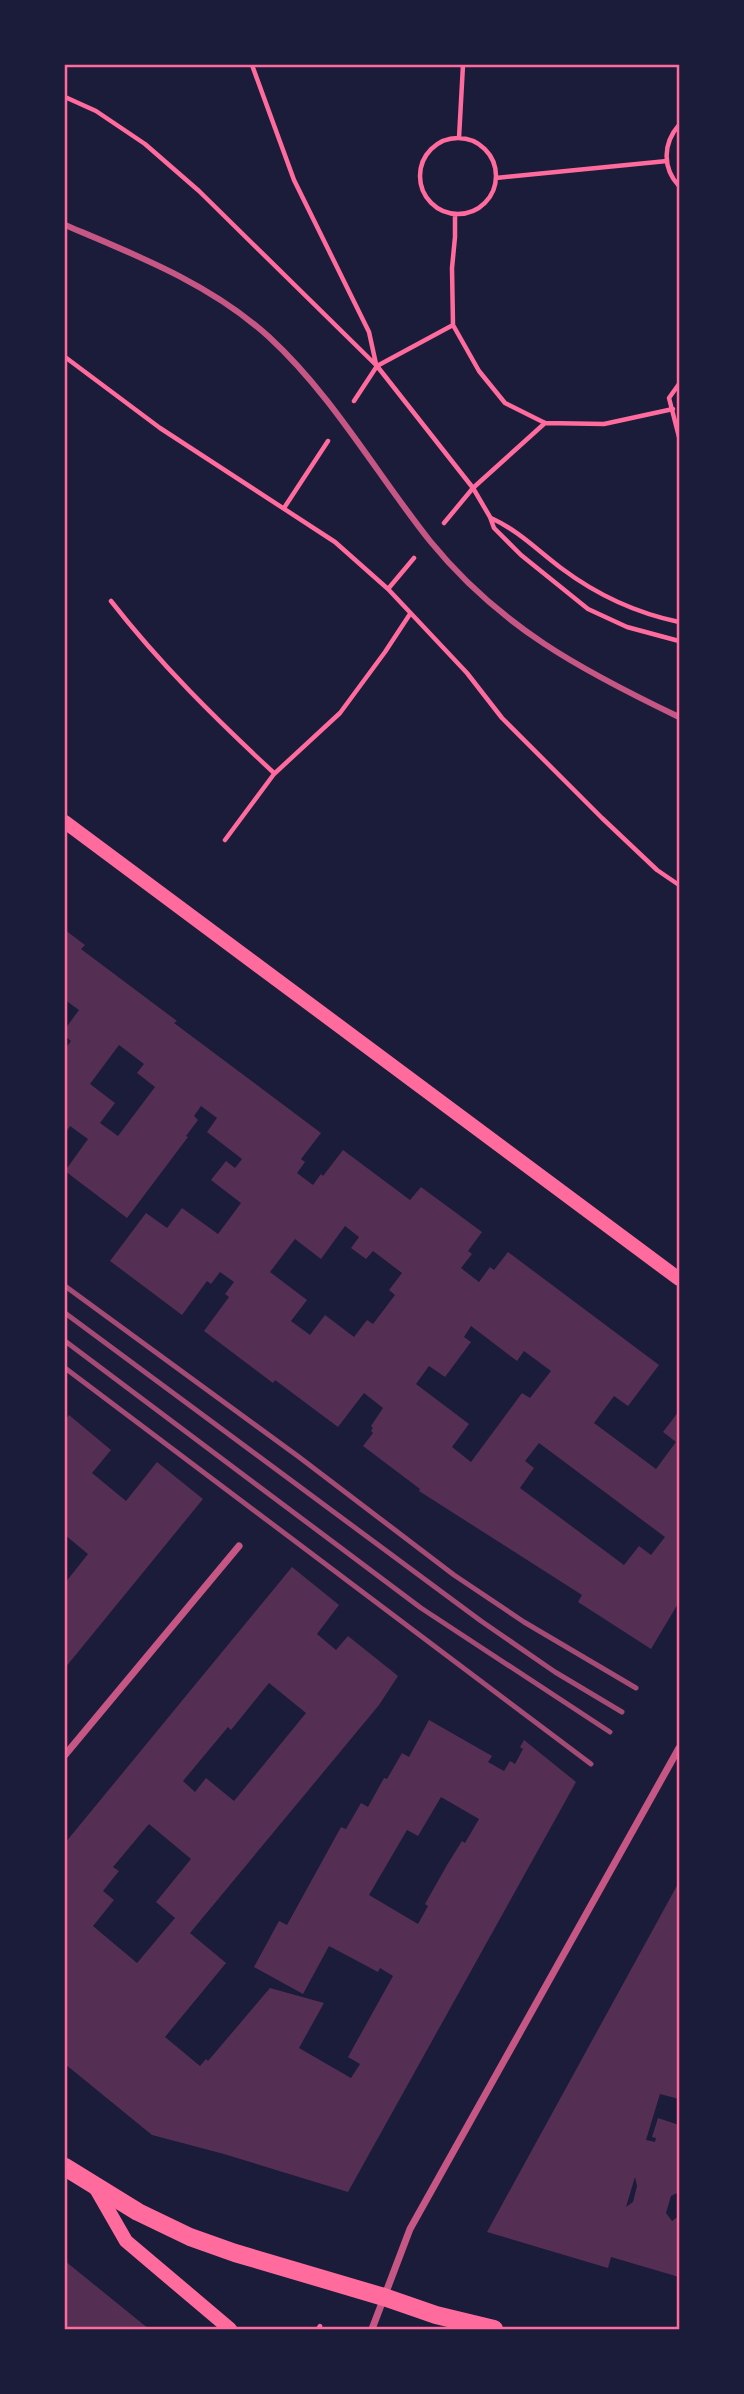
<svg xmlns="http://www.w3.org/2000/svg" width="744" height="2394" font-family="Literata,serif">
<rect width="100%" height="100%" fill="#1b1b3a"/>
<!-- building -->
<path fill="#542f53" fill-rule="evenodd" d="M65,930L85,945L81,949L177,1021L174,1023L321,1133L301,1159L305,1162L297,1173L313,1185L321,1174L323,1176L343,1150L410,1200L421,1187L482,1232L468,1251L472,1254L461,1268L479,1282L490,1267L494,1270L508,1252L659,1365L628,1406L614,1396L594,1423L656,1469L676,1442L663,1432L679,1411V1602L651,1649L578,1602L582,1595L419,1491L420,1489L363,1446L373,1433L371,1431L373,1428L371,1426L383,1408L364,1393L338,1427L275,1380L273,1383L204,1331L229,1297L225,1294L234,1282L220,1272L211,1284L207,1281L182,1315L110,1261L146,1213L167,1228L182,1208L218,1234L241,1203L211,1180L226,1161L235,1168L242,1159L207,1132L217,1118L201,1106L194,1116L198,1120L186,1136L188,1137L127,1218L65,1171L88,1139L70,1126L65,1134V1049L71,1041L65,1036V1029L79,1010L65,1000ZM119,1045L144,1064L137,1073L155,1087L118,1136L100,1123L115,1103L90,1084ZM345,1226L359,1237L351,1248L366,1259L373,1251L402,1273L389,1290L395,1295L373,1324L367,1320L354,1337L325,1315L310,1335L291,1321L307,1300L270,1272L295,1239L321,1259ZM471,1326L517,1361L524,1351L551,1371L530,1398L522,1393L471,1462L452,1447L469,1424L416,1384L429,1366L445,1377L471,1342L464,1337ZM539,1443L665,1537L651,1555L639,1546L624,1565L520,1488L534,1468L525,1461Z
M69,1415L111,1450L92,1473L126,1501L157,1462L203,1499L65,1668V1583L88,1554L65,1535V1420Z
M292,1567L339,1605L317,1634L336,1650L348,1636L398,1676L379,1705L190,1933L226,1963L165,2037L200,2066L206,2059L208,2061L270,1988L324,2003L299,2048L351,2078L360,2064L348,2057L393,1976L380,1968L378,1972L329,1946L303,1994L254,1967L279,1921L287,1925L341,1827L346,1829L361,1803L368,1807L384,1778L387,1779L402,1753L409,1757L429,1720L492,1756L488,1762L504,1771L510,1761L515,1764L523,1749L520,1747L524,1740L576,1782L348,2192L224,2154L152,2135L65,2064V1843ZM269,1683L306,1713L234,1801L206,1778L195,1792L183,1781L228,1727L231,1730ZM441,1797L479,1819L465,1843L462,1841L447,1865L425,1904L428,1906L418,1924L369,1895L407,1830L418,1836ZM149,1824L191,1859L156,1902L175,1918L137,1963L93,1926L114,1900L103,1891L119,1871L113,1867Z
M679,1882V2099L660,2094L646,2140L655,2142L656,2138L652,2137L658,2118L679,2125V2192L671,2196L666,2213L672,2221L679,2216V2277L611,2257L608,2268L487,2232ZM635,2177L637,2186L633,2202L626,2207Z
M65,2261L149,2329H65Z"/>
<g fill="none" stroke-linecap="round" stroke-linejoin="round">
<!-- path -->
<path stroke="#ff6b9d" stroke-width="4.5" d="M252,65L294,180L369,332L376,364
M65,97L96,111L145,144L199,191L377,366L473,488L490,517L494,528L521,555L588,609L627,627L679,641
M679,125C663,143 662,168 679,186
M459,138L463,65
M420 176a38 38 0 1 1 76 0a38 38 0 1 1-76 0Z
M496,178L667,161
M455,214V237L452,268L453,325L479,371L505,403L545,423L604,424L673,409
M65,357L160,428L335,542L388,589L467,673L502,718L602,818L657,870L679,885
M679,384L669,398L679,437
M354,401L377,366L453,325
M284,508L328,441
M491,518C519,531 537,550 561,568C597,595 636,613 679,622
M444,523L473,488L545,423
M388,589L414,558
M111,601C160,664 216,719 274,773
M225,840L274,774L340,713L385,652L410,614
M318,2329L320,2326"/>
<!-- pedestrian -->
<path stroke="#c65784" stroke-width="6" d="M65,225C136,255 211,284 269,337C333,396 376,473 430,541C500,627 581,670 679,717"/>
<!-- minor -->
<path stroke="#c65784" stroke-width="7" d="M65,1755L239,1546
M372,2329L410,2229L679,1748"/>
<!-- secondary -->
<path stroke="#ff6b9d" stroke-width="14" d="M65,822L679,1279
M95,2187L126,2241L230,2329"/>
<!-- primary -->
<path stroke="#ff6b9d" stroke-width="18" d="M65,2167L138,2212L190,2237L235,2253L384,2297L436,2315L494,2329"/>
<!-- rail -->
<path stroke="#a44b75" stroke-width="5" d="M65,1286L299,1457L454,1575L524,1622L636,1688
M65,1313L481,1621L555,1672L622,1712
M65,1341L421,1608L610,1732
M65,1368L591,1764"/>
</g>
<!-- border -->
<rect width="744" height="2394" fill="none" stroke="#1b1b3a" stroke-width="133"/>
<rect x="66" y="66" width="612" height="2262" fill="none" stroke="#ff6b9d" stroke-width="2.5"/>
</svg>
